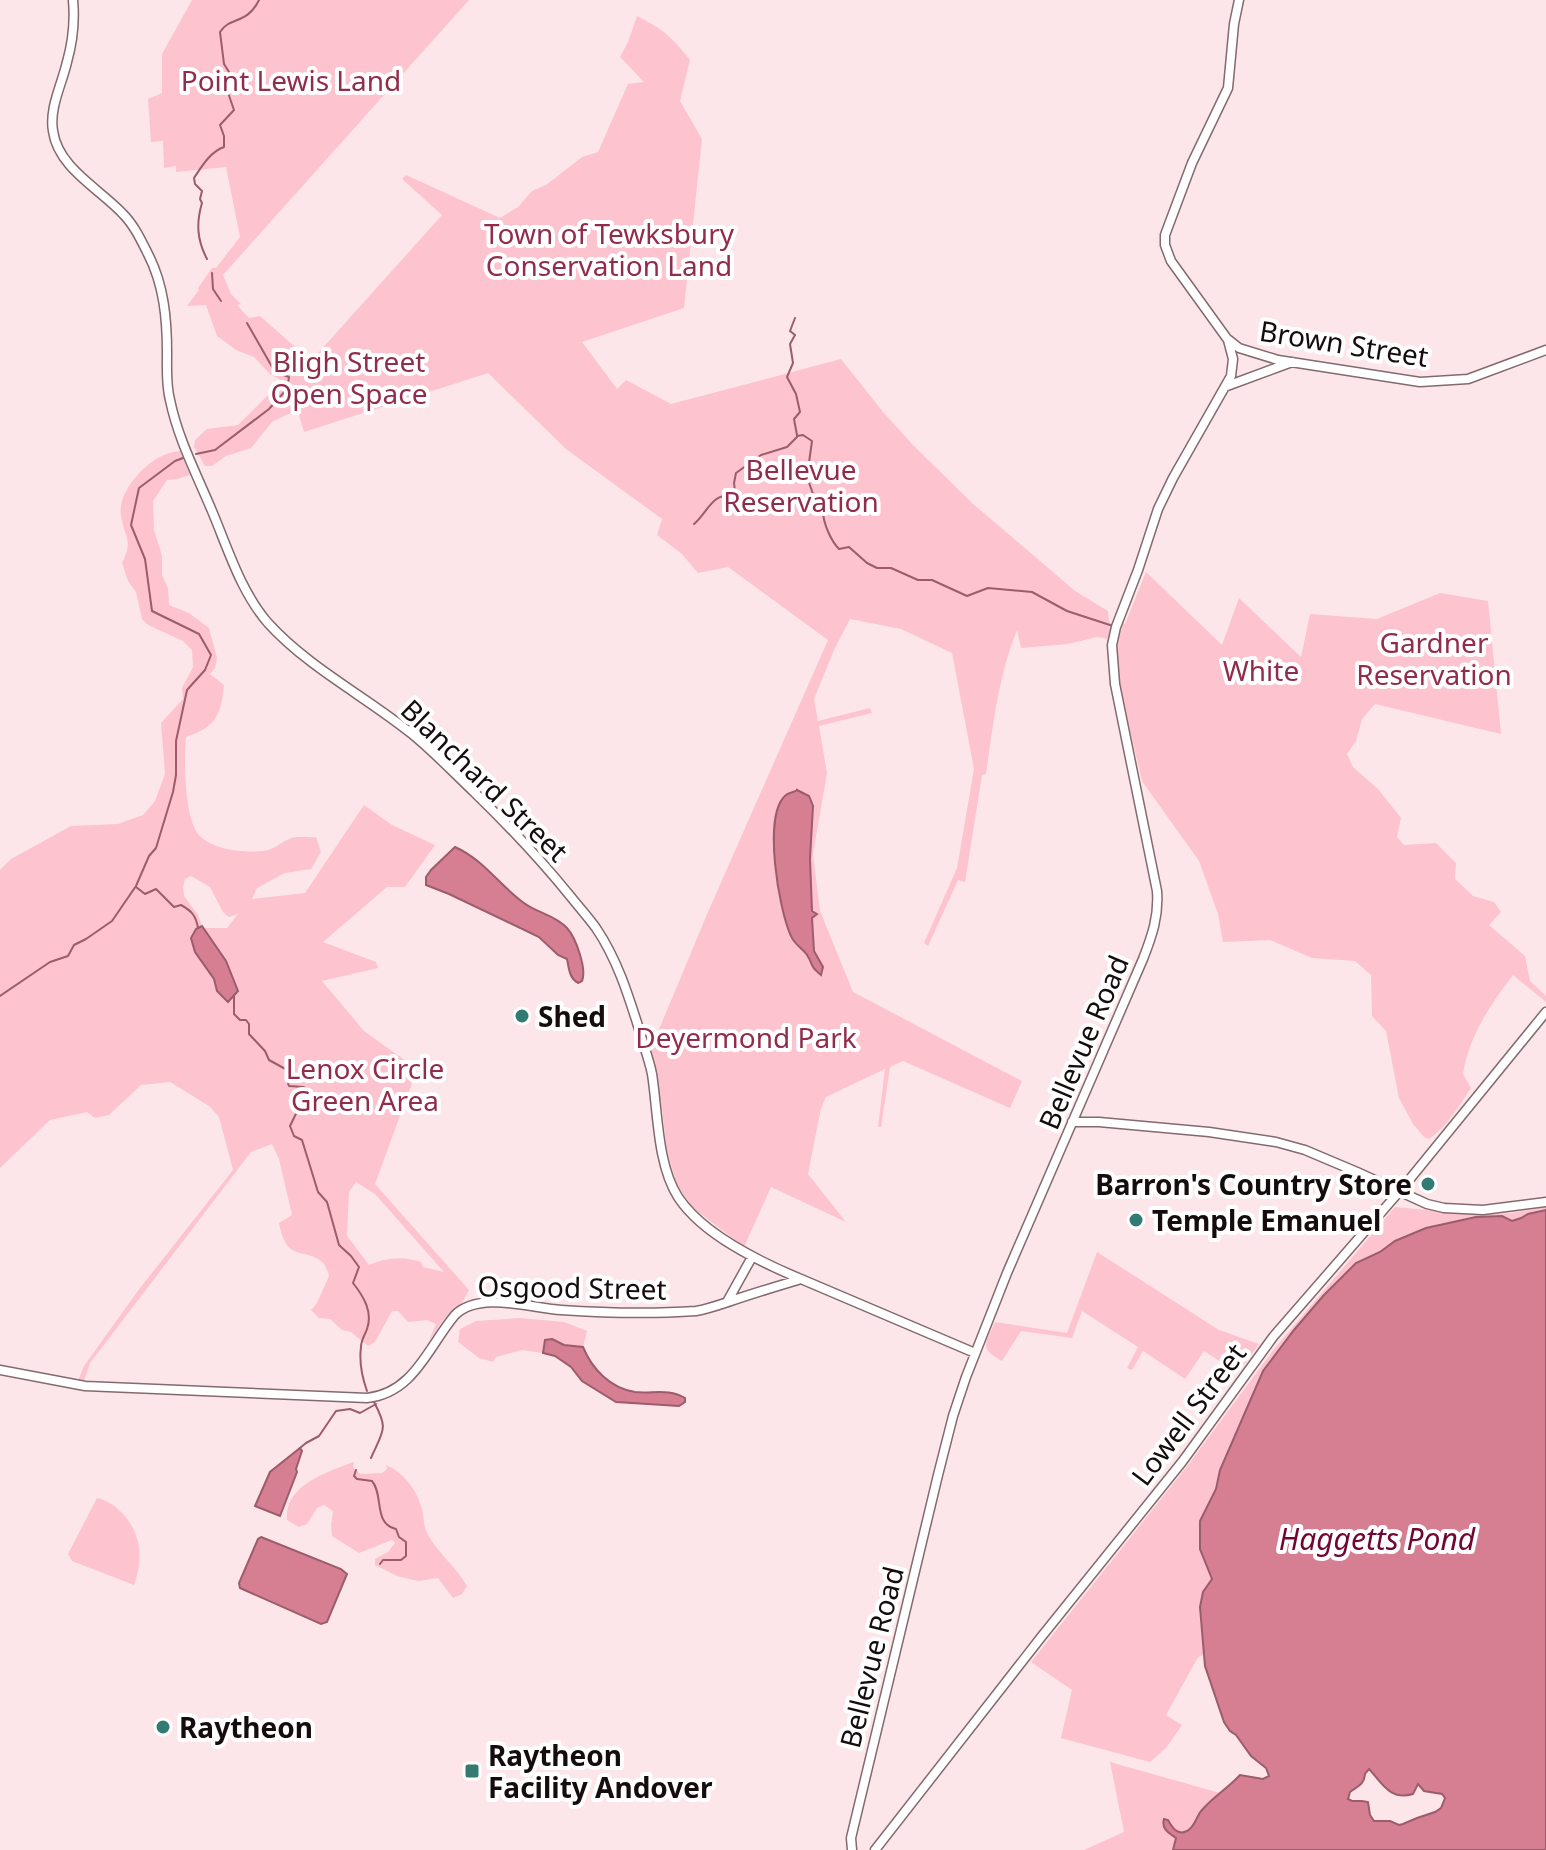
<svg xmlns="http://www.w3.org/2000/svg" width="1546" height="1850" font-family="'Noto Sans',sans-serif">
<rect width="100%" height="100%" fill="#fde6ea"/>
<!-- green -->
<path fill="#fdc3ce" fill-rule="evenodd" d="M192,0H469L223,275L231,294L241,304L237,305L249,318L260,316L311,361L442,215L402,179L406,175L500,218L518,207L532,191L546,185L582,157L598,152L628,84L644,82L620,57L628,42L637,16C663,29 672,37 690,60L680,101L702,139L684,308L582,342L617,389L626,380L671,404L841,359L883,412L913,445L972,503L1075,591L1108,611L1109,621L1111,623L1108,639L1097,637L1068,644L1021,648L1017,630C998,677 993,725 986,774L982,775L965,882L958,880L928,946L924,943L957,868L974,769L952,653L901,629L850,619L834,650L814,699L818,721L870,708L872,713L819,726L827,773L813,854L820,911L853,992L1022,1081L1010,1108L903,1061L890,1067L881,1127H878L885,1069L826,1097L821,1108L808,1174L846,1222L771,1187L744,1247L693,1208L677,1185L667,1151L662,1109L650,1051L708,912L828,640L728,567L698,573L682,554L657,535L662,519L566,449L488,373L304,432L298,412L288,414L272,422L251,448L226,456L212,466H205L194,447L195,440L207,429L238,425L282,381L270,374L254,357L236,350L217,336L206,305L187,306L199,290L198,288L212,268H216L240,237L226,167L176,172V166L164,168L163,141L151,142L148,99L162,93V54Z
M180,451L190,475L177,479L167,480L153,501L154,530L162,556V575L168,588L169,605L189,613L209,628L217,658L215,668L210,674L224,685C221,715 216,727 186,737C184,760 184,818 199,835C212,850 244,853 263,851C274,850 281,842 291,838C298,836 308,838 316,837L321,852L311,869L285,873L257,888L252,899L305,893L364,805L392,825L435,845L405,887H387L323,942L376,962L378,968L322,981L364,1031L417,1069L375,1184L469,1290L461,1305L444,1319L429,1341L436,1324L427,1320L408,1322L398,1311H392L375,1342L368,1346L351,1332L342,1330L330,1319L319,1318L311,1310L317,1303L329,1276C329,1274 325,1265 324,1264C307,1245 287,1266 279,1223L292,1215L279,1159L272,1144L251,1152L90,1363L84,1381H78L84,1366L137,1292L233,1170L219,1117L209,1106L170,1082L141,1085L109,1115L95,1118L87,1112L50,1120L0,1168V870L11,859L71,826L118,824L143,815L155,801L165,774L161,723L183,699L182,688L193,667L192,650L183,641L148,625L142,619L136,592L128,581L122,563C134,540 124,537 121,515C117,494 143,464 162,456C167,453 174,452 180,451ZM191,876L210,887L223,912L229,917L238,914L227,928H205L202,926L198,915L184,896L183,887L185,879ZM356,1182L375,1194L444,1272L423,1267L421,1262C403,1256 387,1257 369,1265L347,1236L349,1192Z
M1146,572L1222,645L1239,598L1301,657L1310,614L1377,619L1440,593L1488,601L1501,734L1375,704L1362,719L1356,741L1347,754L1353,767L1378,789L1401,818L1397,837L1404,845L1436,843L1456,863L1455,879L1473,896L1494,902L1501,912L1489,925L1525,956L1530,981L1546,996V1002L1513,975C1490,1005 1469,1036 1463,1074L1471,1088C1459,1106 1448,1126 1429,1139L1424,1137L1413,1124L1399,1098L1386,1031L1372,1016L1371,975L1355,961L1312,958L1270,940L1223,942L1218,914L1199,861L1142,781L1119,684L1117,647L1123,623L1125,624Z
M1395,1207L1479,1215L1510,1213L1546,1207V1210L1528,1214L1521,1218L1512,1221L1505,1217L1493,1216L1476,1217L1426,1228L1395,1241L1380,1252L1356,1263L1324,1295L1294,1330L1260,1376L1251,1401L1220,1470L1216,1489L1200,1530L1199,1544L1212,1579L1203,1592L1200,1607L1204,1655L1198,1657L1166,1715L1182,1725L1166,1748L1150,1762L1061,1738L1072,1690L1031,1662L1188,1465L1274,1349Z
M1097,1252L1219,1330L1259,1344L1238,1373L1204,1351L1185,1379L1143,1351L1132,1370L1127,1368L1138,1347L1082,1311L1072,1338L1021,1331L1002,1361C978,1348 986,1344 995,1322L1067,1333Z
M520,1318L564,1322L587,1331L583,1347L564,1345L554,1340L543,1346V1353L522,1350L496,1357L493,1362L479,1358L458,1342L460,1329L476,1321Z
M354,1462L353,1467L360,1474L382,1473L387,1469L386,1465C403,1472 416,1489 421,1506C424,1514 423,1523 426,1531C436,1552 456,1566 467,1586L462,1594L453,1598L438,1578L418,1581L397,1576L375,1565V1559L388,1552L395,1543L392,1540L359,1553L332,1536L331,1525L333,1511L324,1505L317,1508L307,1524L299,1527L287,1520C284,1485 327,1472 354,1462Z
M97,1498C106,1500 113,1504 120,1511C141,1531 144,1558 134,1585L72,1561L68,1554Z
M1110,1762L1220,1793C1213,1798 1206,1804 1201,1811C1192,1820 1201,1811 1195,1822C1185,1841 1174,1830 1164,1819L1163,1822L1166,1831L1176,1838L1173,1850H1084L1124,1832Z"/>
<!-- water -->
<path fill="#d67f93" stroke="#9c5c6b" stroke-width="2" fill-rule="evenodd" d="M797,790L809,796L813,806L810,859L812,911L817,914L812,918L814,951L823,967L821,975C809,965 814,966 807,955C802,948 794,944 791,936C779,911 762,814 786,795C786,794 797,791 797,790Z
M455,847C484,860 499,885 524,903C537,913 555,915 567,928C576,938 587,969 582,981L578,983C569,978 569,968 567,959L558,955L539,937L449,894L426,885V877L431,870Z
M202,926L226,961L238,991L228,1002L217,991L214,979L195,952L191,938L196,929Z
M1546,1210V1850H1173L1176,1838C1169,1833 1161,1829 1164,1819L1168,1820C1172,1827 1177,1836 1187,1831C1196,1826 1196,1816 1202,1810C1213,1797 1228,1788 1240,1775L1263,1779L1269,1776L1266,1768L1251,1756L1236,1735L1230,1731L1224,1722L1205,1666L1200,1607L1203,1592L1212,1579L1200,1549V1521L1216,1489L1220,1470L1263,1371L1294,1330L1324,1295L1356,1263L1380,1252L1395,1241L1426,1228L1476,1217L1502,1216L1512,1221L1521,1218L1528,1214ZM1369,1769C1382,1783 1390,1801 1413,1794L1418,1784L1424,1791L1442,1794L1445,1798L1441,1808L1435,1812L1417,1818L1403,1824L1399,1825L1390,1821H1374L1370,1815L1368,1802L1362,1801H1352L1348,1799L1350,1792C1358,1786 1364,1785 1365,1774Z
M552,1339L564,1345L583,1347C592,1369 610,1388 635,1392C652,1394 669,1388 685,1398V1402L679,1406L616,1402L582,1381L571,1367L555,1356L543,1353L545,1340Z
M300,1448L302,1451L296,1469L297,1472L280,1516L255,1506L270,1472Z
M261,1537L341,1569L347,1574L327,1622L321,1624L240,1588L239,1583L258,1539Z"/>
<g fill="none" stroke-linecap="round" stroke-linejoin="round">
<!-- stream -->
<path stroke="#9c5c6b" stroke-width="2" d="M207,259C197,240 196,223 202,203L200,199L202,191L195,184L194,178C202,166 210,152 224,147V136L220,125L234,110L225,84L229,72L224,64L220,32C230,16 247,25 259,0
M212,273L213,289L221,301
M795,318L790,331L795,335L790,344L793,363L787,377L796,394L800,412L794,419L797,435
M797,436L803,435L812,441L807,477L818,508L823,511C823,523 831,541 839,549L849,547L867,563L877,568H891L918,580H932L967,596L988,588L1032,592L1067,611L1113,626
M196,454L215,450L269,409L287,389L289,377L275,372L247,323
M694,524C707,513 713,492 732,496L735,491L734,483L736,473L761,455L787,447L797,437
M136,887L145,894L156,889L174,907L181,905C192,911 196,916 198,928
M234,995V1014L240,1020H246L249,1024V1034L265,1051L269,1060L289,1071L286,1078L289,1086L304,1087L307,1091L290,1126L294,1136L302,1140L318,1192L327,1202L339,1245L351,1256L359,1267L353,1283C364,1297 373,1312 367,1329C365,1335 361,1340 361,1347C359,1362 362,1377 367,1391
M0,996L50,962L68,956L74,945L86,939L112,921L136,886L149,856L156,848L173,792L176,775V741L187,690L205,670L211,655L199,634L152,611L145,559L131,525L139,488L175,461L183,458
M300,1448L306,1443L319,1436L336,1411L350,1409L360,1413L376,1404
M371,1458C383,1430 389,1430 374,1402
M356,1470L354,1476L357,1479L372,1481C384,1495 373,1524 396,1529L399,1537L406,1542V1556L401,1560H383L380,1564"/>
<!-- secondary casing -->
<g stroke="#826a6e" stroke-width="11">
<path id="secondary" d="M73,0C75,22 73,41 67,62C62,84 49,108 53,131C58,168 100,189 123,214C134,225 141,240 148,254C164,285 167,319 167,353C167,369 166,385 170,400C178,439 197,475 212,511C228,549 241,592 268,623C309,668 365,696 412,734C434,752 454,773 475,793C509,826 541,860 571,897C579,907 588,917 596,928C617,959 628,994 639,1029C643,1044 649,1059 652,1074C658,1112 657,1164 678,1197C703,1235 760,1262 801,1279
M1229,340L1239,348L1278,360L1420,382L1468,379L1546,350
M1227,386L1292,362
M1072,1122H1099L1209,1132L1276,1142L1305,1150L1357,1172L1427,1204L1444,1208L1483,1210L1546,1202
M727,1302L752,1257
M0,1370L85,1386L367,1398C414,1393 428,1347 455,1315C479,1291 531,1308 561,1310C605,1313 652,1314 696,1311C708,1309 719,1305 731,1301C754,1293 778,1286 801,1279L975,1353
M852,1850L851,1838L938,1475L953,1416L966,1377L1007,1273L1143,959C1152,936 1159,916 1157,891L1115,684L1112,645L1116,627L1138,570L1158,509L1173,478L1231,376L1233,359L1228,340L1171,261L1165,245V235L1192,163L1228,88L1234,24L1239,0
M875,1850L1042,1636L1182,1462L1273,1337L1405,1185L1546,1012"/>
</g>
<!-- secondary -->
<use href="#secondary" stroke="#fff" stroke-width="8"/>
</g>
<!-- markers -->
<g fill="#327a72" stroke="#fff" stroke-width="3">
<circle cx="522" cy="1016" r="8"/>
<circle cx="1428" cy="1184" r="8"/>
<circle cx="1136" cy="1220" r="8"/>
<circle cx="163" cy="1727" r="8"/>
<rect x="464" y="1763" width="16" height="16" rx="4"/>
</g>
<g text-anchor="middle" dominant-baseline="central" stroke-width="8" stroke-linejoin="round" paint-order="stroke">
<!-- park labels -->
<g font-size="28" fill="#922c4b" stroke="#fff">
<text x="291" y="80">Point Lewis Land</text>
<text x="609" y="233">Town of Tewksbury<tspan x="609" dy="32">Conservation Land</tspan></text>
<text x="349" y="361">Bligh Street<tspan x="349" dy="32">Open Space</tspan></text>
<text x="801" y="469">Bellevue<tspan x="801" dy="32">Reservation</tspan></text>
<text x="1434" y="642">Gardner<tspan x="1434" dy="32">Reservation</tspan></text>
<text x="1261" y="670">White</text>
<text x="746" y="1037">Deyermond Park</text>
<text x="365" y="1068">Lenox Circle<tspan x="365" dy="32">Green Area</tspan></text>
</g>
<!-- street labels -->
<g font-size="28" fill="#150c0e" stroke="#fff">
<text transform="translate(1344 343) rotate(9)">Brown Street</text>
<text transform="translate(485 780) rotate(44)">Blanchard Street</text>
<text transform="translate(1083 1042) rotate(-67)">Bellevue Road</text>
<text transform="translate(572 1287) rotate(1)">Osgood Street</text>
<text transform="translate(1188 1414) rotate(-53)">Lowell Street</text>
<text transform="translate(871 1657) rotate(-76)">Bellevue Road</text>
</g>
<!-- poi labels -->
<g font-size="28" font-weight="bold" fill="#150c0e" stroke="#fff" text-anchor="start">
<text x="538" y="1016">Shed</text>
<text x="1412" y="1184" text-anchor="end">Barron's Country Store</text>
<text x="1152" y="1220">Temple Emanuel</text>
<text x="179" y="1727">Raytheon</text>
<text x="488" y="1755">Raytheon<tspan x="488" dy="32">Facility Andover</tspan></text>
</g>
<!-- water labels -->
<g font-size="30" font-style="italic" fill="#720632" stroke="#fff">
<text x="1377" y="1538">Haggetts Pond</text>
</g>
</g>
</svg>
